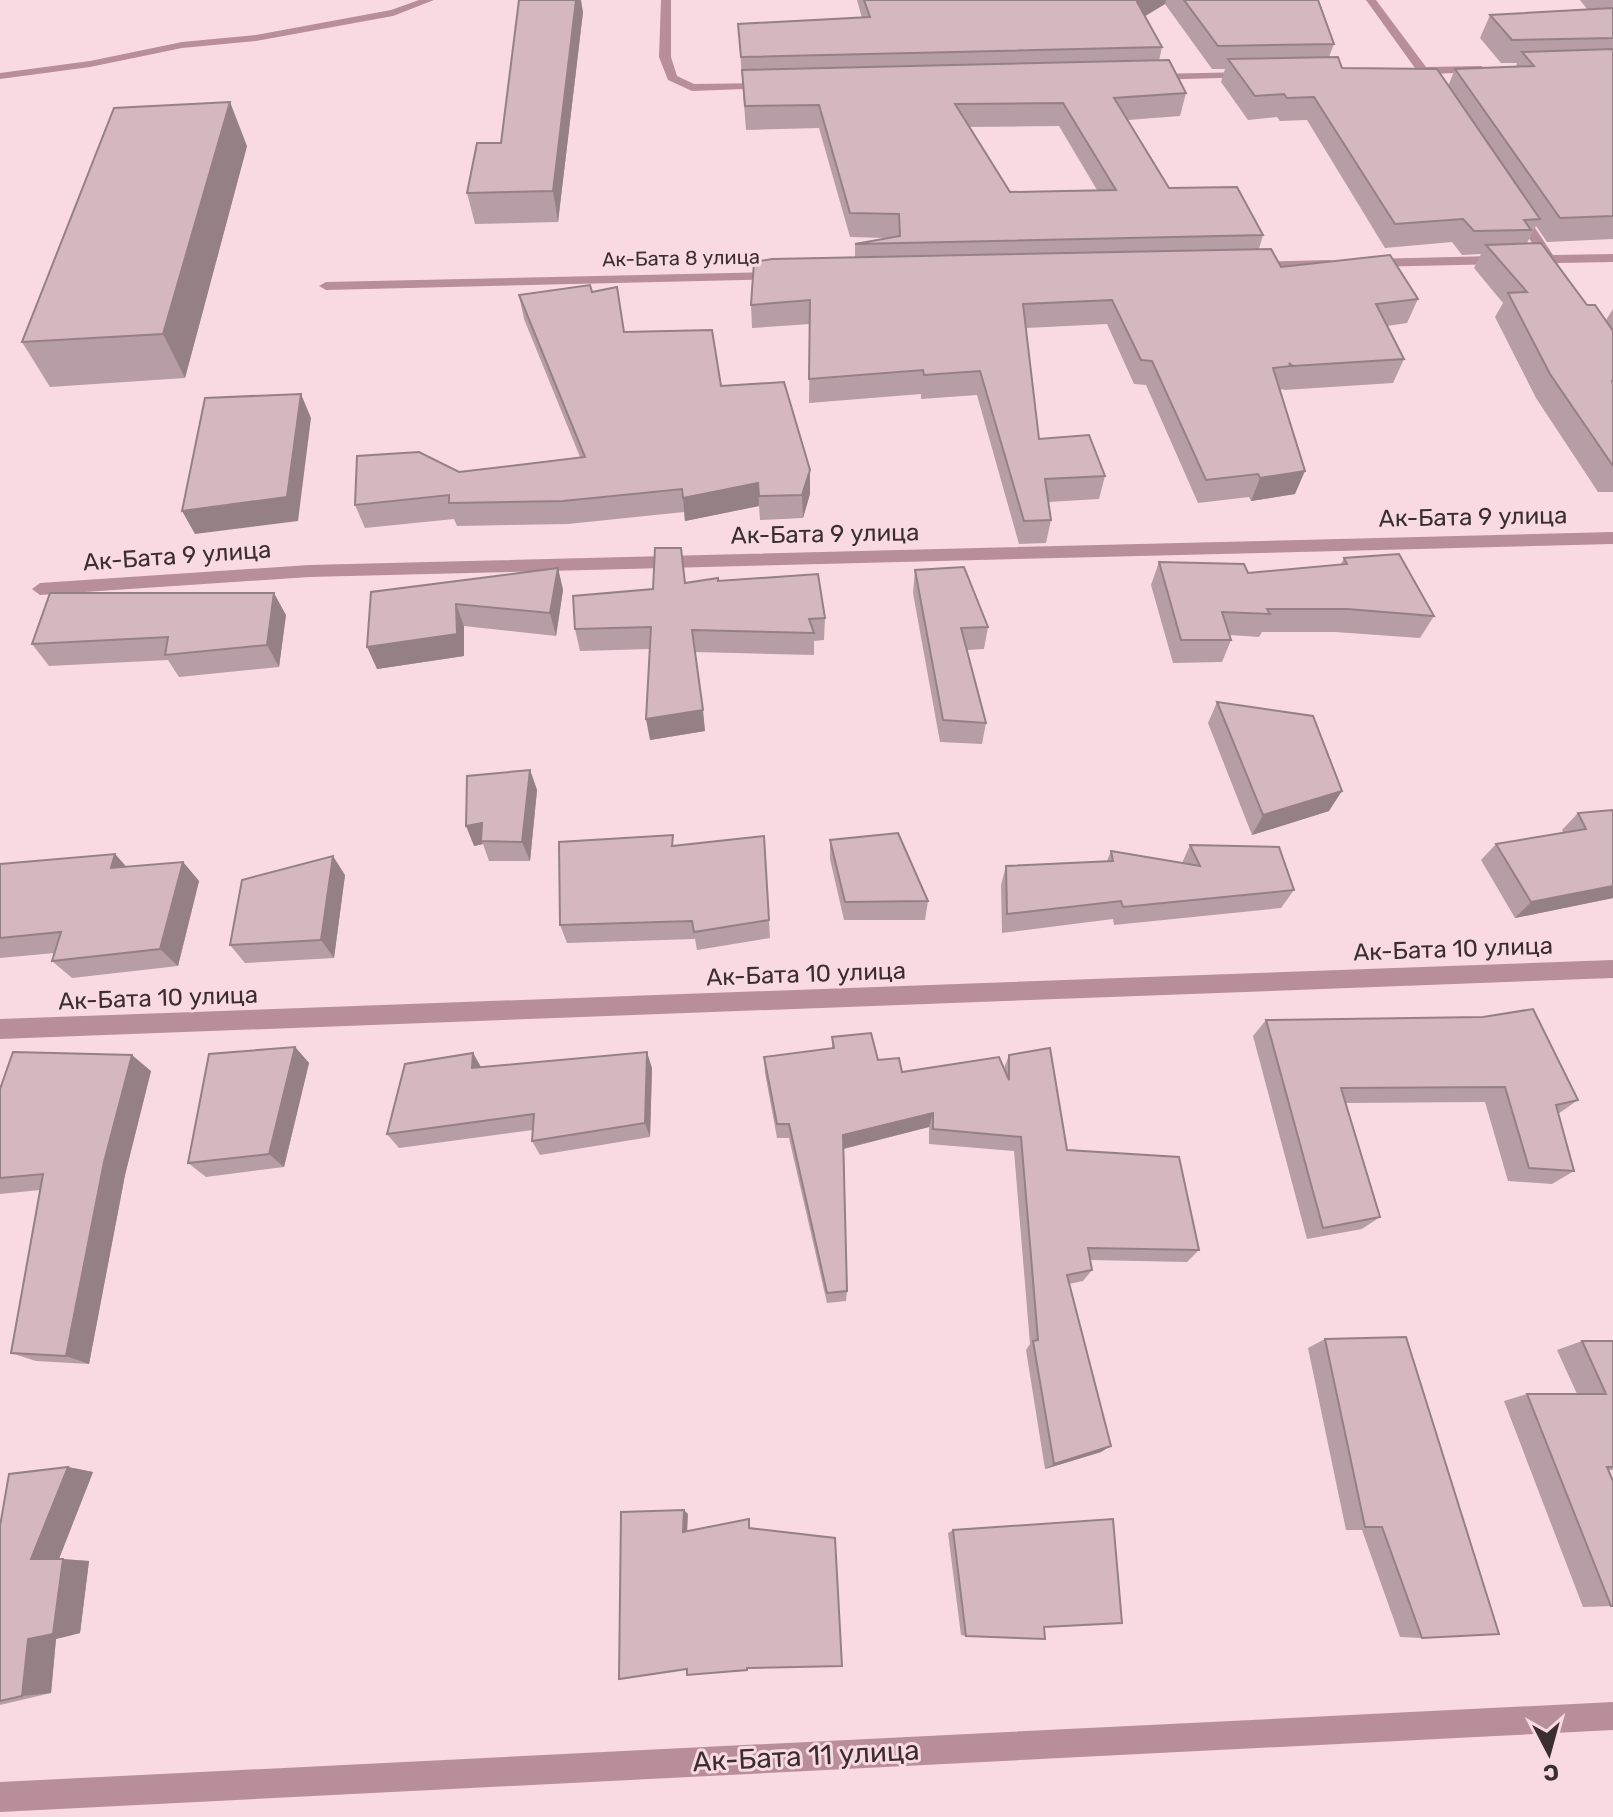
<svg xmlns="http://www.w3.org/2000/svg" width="1613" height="1817" font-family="Rubik,sans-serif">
<rect width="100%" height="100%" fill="#f9dae3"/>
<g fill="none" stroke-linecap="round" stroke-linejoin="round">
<!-- service -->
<path fill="#b88e9b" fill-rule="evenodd" d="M419,0H434L393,16L256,41L182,48L90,67L0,79V73L90,61L182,42L256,35L391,10Z"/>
<!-- minor -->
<path fill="#b88e9b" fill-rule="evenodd" d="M661,0H671V57L677,76L694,84L769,83L775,86L773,88L692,91L668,80L659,57Z
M1366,0H1376L1426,67L1481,66L1487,69L1481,72L1431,74L1434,78L1428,81L1419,74L1409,73V69L1415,68Z
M1249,72L1253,73V77L1153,80L1147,77L1153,74Z
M1517,207L1522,208L1553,255L1613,254V262L1558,263L1552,268L1545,263L1369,267L1362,263L1369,259L1540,255L1511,211Z
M1329,260L1334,261V267L1253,270L1246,266L1253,262Z
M777,272L784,276L782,279L326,290L319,286L326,282Z
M1613,532V544L309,577L40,595L32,589L40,583L309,565Z
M1613,960V978L0,1039V1019Z
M1613,1702V1730L0,1812V1782Z"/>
</g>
<!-- wall -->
<path fill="#b79da5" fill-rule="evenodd" d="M857,0H1318L1334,44L1329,57L1342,68L1448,86L1455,69L1516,66L1517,63H1501L1480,38L1490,15L1587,9L1580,0H1613V239L1547,242L1536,226L1527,243L1587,305L1606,320L1613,309V492H1598L1536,398L1495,317L1503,303L1474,268L1481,254L1462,255L1452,242L1385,248L1307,120L1280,121L1277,117L1248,120L1221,82L1225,69H1212L1165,4L1145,16L1162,47L1159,61L1186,93L1180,116L1128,120L1169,188L1263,235L1259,249L1281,267L1418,299L1407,323L1387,326L1404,359L1393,383L1284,390L1283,389L1280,390L1295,494L1251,501L1249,497L1198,503L1146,385L1134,384L1107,324L1026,328L1039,439L1105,476L1099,499L1048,502L1051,520L1046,543L1019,544L977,395L921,399V394L809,403L810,324L752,328L751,305L855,257V244L887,238L850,237L819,128L746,130L738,24L862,18ZM1059,126L1097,190L1010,192L970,127Z
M583,12L558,222L475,224L467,193L501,143Z
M247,146L185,378L50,387L22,342Z
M592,292L624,332L721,386L810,494L803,518L760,520L759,506L685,521L684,512L568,524L457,526L454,519L365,528L355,505L459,472L580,457L524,319L519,295Z
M1344,558L1434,616L1420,638L1335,632H1262L1259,637L1230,635L1231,640L1222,662L1173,663L1151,585L1159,562L1248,573L1341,564Z
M558,568L563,590L556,636L464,626V656L377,669L371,592Z
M915,570L988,627L984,649L967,650L986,723L982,744L940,742L913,593Z
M718,581L825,618L824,640L814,641V655L695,652L705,731L650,740V649L580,651L575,629L653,589L685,583Z
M286,615L279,667L179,677L168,660L49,666L32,644Z
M1217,702L1329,811L1252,835L1208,723Z
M530,770L537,790L530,861H489L483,844L474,846Z
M1613,810V898L1515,918L1481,860L1496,844L1563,833L1562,830L1578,813Z
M764,836L770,938L697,950L695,939L567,943L560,925L675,846Z
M830,840L928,901L925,920H844L830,859Z
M1190,845L1294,890L1281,908L1114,925L1113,919L1002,933L1001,885L1006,866L1107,861L1111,851L1182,863Z
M115,854L126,867L183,862L199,881L178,966L72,978L52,961L55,953L0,958V864Z
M345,875L334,958L245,963L230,945Z
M1266,1020L1578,1100L1558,1114L1574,1171L1552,1184L1508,1181L1485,1102L1345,1103L1380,1217L1362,1229L1307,1239L1253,1036Z
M832,1037L902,1072L1004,1068L1009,1055L1067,1150L1199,1250L1187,1262L1090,1260L1092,1270L1083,1281L1069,1284L1101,1452L1045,1469L1026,1350L1030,1344L1014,1151L929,1144V1127L844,1149L847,1291L846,1301L827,1303L789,1138H777L765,1073L764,1057L832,1048Z
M295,1047L309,1063L284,1167L206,1177L188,1163Z
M473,1053L481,1067L652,1068L650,1137L540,1155L532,1141L533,1130L399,1148L387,1134Z
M151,1071L125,1175L89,1364L36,1361L11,1353L40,1190L0,1194V1089Z
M1325,1339L1422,1638L1400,1637L1362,1530H1346L1308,1348Z
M1582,1341H1613V1470H1609L1613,1606L1583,1607L1504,1401L1527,1394H1577L1557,1350Z
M68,1467L93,1472L59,1559L89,1561L80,1633L56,1639L51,1693L0,1705V1526Z
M953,1530L1044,1627L966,1636L961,1635L948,1533Z"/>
<!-- shaded-wall -->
<path fill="#958086" d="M576,0H581L583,12L558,222L553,191Z
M1139,0H1166L1165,4L1132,24L1137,2Z
M230,102L247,146L185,378L163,334Z
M301,394L311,418L298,521L195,534L182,511Z
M810,470V494L803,518L802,495Z
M1305,471L1295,494L1251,501L1260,478Z
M758,483L759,506L685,521L683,498Z
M558,568L563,590L556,636L550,613Z
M274,593L286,615L279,667L267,645Z
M456,604L464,626V656L377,669L367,647Z
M703,710L705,731L650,740L646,719Z
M530,770L537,790L530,861L522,842Z
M1342,791L1329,811L1252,835L1263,815Z
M482,823L481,841L483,844L474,846L466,826Z
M115,854L132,873L111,868Z
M333,856L345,875L334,958L321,940Z
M183,862L199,881L178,966L160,949Z
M1613,886V898L1515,918L1531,902Z
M295,1047L309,1063L284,1167L269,1154Z
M647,1052L652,1068L650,1137L645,1123Z
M473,1053L482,1069L472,1068Z
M132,1055L151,1071L125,1175L89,1364L66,1356L104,1162Z
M933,1113L929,1127L842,1149L843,1135Z
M1111,1446L1101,1452L1045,1469L1054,1464Z
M68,1467L93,1472L58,1561L31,1559Z
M684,1510L688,1514L687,1535L683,1532Z
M63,1559L89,1561L80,1633L56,1639L51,1693L22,1696L28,1639Z"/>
<!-- building -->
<path fill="#d5b7c0" stroke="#958086" stroke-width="2" fill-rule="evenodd" d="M519,0H576L553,191L467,193L477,143H501Z
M864,0H1139L1137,2L1162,47L741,57L738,24L870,17Z
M1184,0H1318L1334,44L1218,46Z
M1613,8V38L1512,40L1490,15Z
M1613,49V216L1560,218L1455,69L1534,66L1522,52Z
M1338,57L1342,68L1437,69L1540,219L1524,220L1531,230L1474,231L1463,219L1395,224L1314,97L1287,98L1284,94L1255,96L1228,59Z
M1169,60L1186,93L1114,98L1169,188L1237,187L1263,235L855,244L900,236L899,214L850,213L819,105L745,106L742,70ZM1063,103L1116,190L1010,192L955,104Z
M230,102L163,334L22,342L114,108Z
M1541,243L1587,305H1595L1613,331V380L1612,381L1613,384V466L1550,374L1508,293L1527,292L1486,245Z
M1271,249L1281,267L1390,255L1418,299L1376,304L1404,359L1293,366L1289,363L1291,366L1273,368L1305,471L1260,478L1258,474L1206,480L1152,361L1141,360L1112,300L1023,304L1039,439L1089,435L1105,476L1045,479L1051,520L1024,521L980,371L924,375L923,370L809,379L810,300L751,305L754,262L772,259Z
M590,285L592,292L617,287L624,332L712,330L721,386L784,382L810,470L802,495L759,496L758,483L683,498L682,489L563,501L449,503V495L355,505L357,456L419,452L459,472L585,457L519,295Z
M301,394L287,497L182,511L205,398Z
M655,548H681L685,583L718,578V581L818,574L825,618L809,619L814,633L692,630L703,710L646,719L651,627L575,629L573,596L653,589Z
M1399,554L1434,616L1347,609H1267L1270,614L1222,612L1231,640H1181L1159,562L1244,564L1248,573L1347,564L1344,558Z
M964,567L988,627L961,628L986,723L943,720L915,570Z
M558,568L550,613L456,604L457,634L367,647L371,592Z
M50,593H274L267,645L165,655L168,637L32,644Z
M1217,702L1313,716L1342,791L1263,815Z
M530,770L522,842L481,841L482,823L466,826L467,776Z
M1613,810V886L1531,902L1496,844L1586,829L1578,813Z
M898,833L928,901L845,902L830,840Z
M673,835L672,846L764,836L769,920L694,932L692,921L560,925L559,842Z
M1190,845L1279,847L1294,890L1123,907L1121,901L1007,914L1006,866L1113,861L1111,851L1200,866Z
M115,854L111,868L183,862L160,949L52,961L61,932L0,938V864Z
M333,856L321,940L230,945L242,880Z
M1533,1009L1578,1100L1556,1105L1574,1171L1529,1168L1505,1087L1341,1088L1380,1217L1323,1228L1266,1020L1483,1017Z
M871,1033L878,1060L899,1058L902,1072L999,1057L1009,1080V1055L1050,1048L1067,1150L1179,1157L1199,1250L1088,1248L1092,1270L1067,1275L1111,1446L1054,1464L1033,1341L1038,1340L1021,1137L933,1129V1113L843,1135L847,1291L827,1293L789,1124H777L764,1057L834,1048L832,1037Z
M295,1047L269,1154L188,1163L209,1054Z
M13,1052L132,1055L104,1162L66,1356L11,1353L43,1174L0,1178V1089Z
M647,1052L645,1123L532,1141L534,1114L387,1134L405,1064L473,1053L472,1068Z
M1406,1337L1499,1634L1422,1638L1382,1527H1365L1325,1339Z
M1582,1341H1613V1467H1607L1613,1481V1606H1611L1527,1394H1606Z
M68,1467L31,1559H63L53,1634L28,1639L22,1696L0,1701V1526L9,1474Z
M684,1510L683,1532L749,1519V1528L835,1538L842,1666L747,1668V1670L687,1675V1669L619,1679L621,1512Z
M1113,1519L1122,1623L1044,1627L1045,1639L966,1636L953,1530Z"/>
<g text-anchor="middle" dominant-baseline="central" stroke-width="6" stroke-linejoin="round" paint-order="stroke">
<!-- far-street labels -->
<g font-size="20" fill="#3a2e31" stroke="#f9dae3">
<text transform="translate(681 258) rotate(-1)">Ак-Бата 8 улица</text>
</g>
<!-- street labels -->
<g font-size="24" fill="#3a2e31" stroke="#f9dae3">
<text transform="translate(1473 517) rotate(-1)">Ак-Бата 9 улица</text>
<text transform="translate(825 534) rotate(-1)">Ак-Бата 9 улица</text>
<text transform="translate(177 556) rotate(-4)">Ак-Бата 9 улица</text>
<text transform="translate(1453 949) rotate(-2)">Ак-Бата 10 улица</text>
<text transform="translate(806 974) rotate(-2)">Ак-Бата 10 улица</text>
<text transform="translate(158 998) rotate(-2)">Ак-Бата 10 улица</text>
</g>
<!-- near-street labels -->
<g font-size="28" fill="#3a2e31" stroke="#f9dae3">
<text transform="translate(806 1756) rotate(-3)">Ак-Бата 11 улица</text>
</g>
</g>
<!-- north arrow -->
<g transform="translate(1549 1753) rotate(174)" stroke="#f9dae3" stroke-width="6" paint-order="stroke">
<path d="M0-6L14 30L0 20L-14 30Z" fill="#3a2e31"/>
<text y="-12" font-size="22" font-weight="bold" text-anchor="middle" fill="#3a2e31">С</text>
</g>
</svg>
